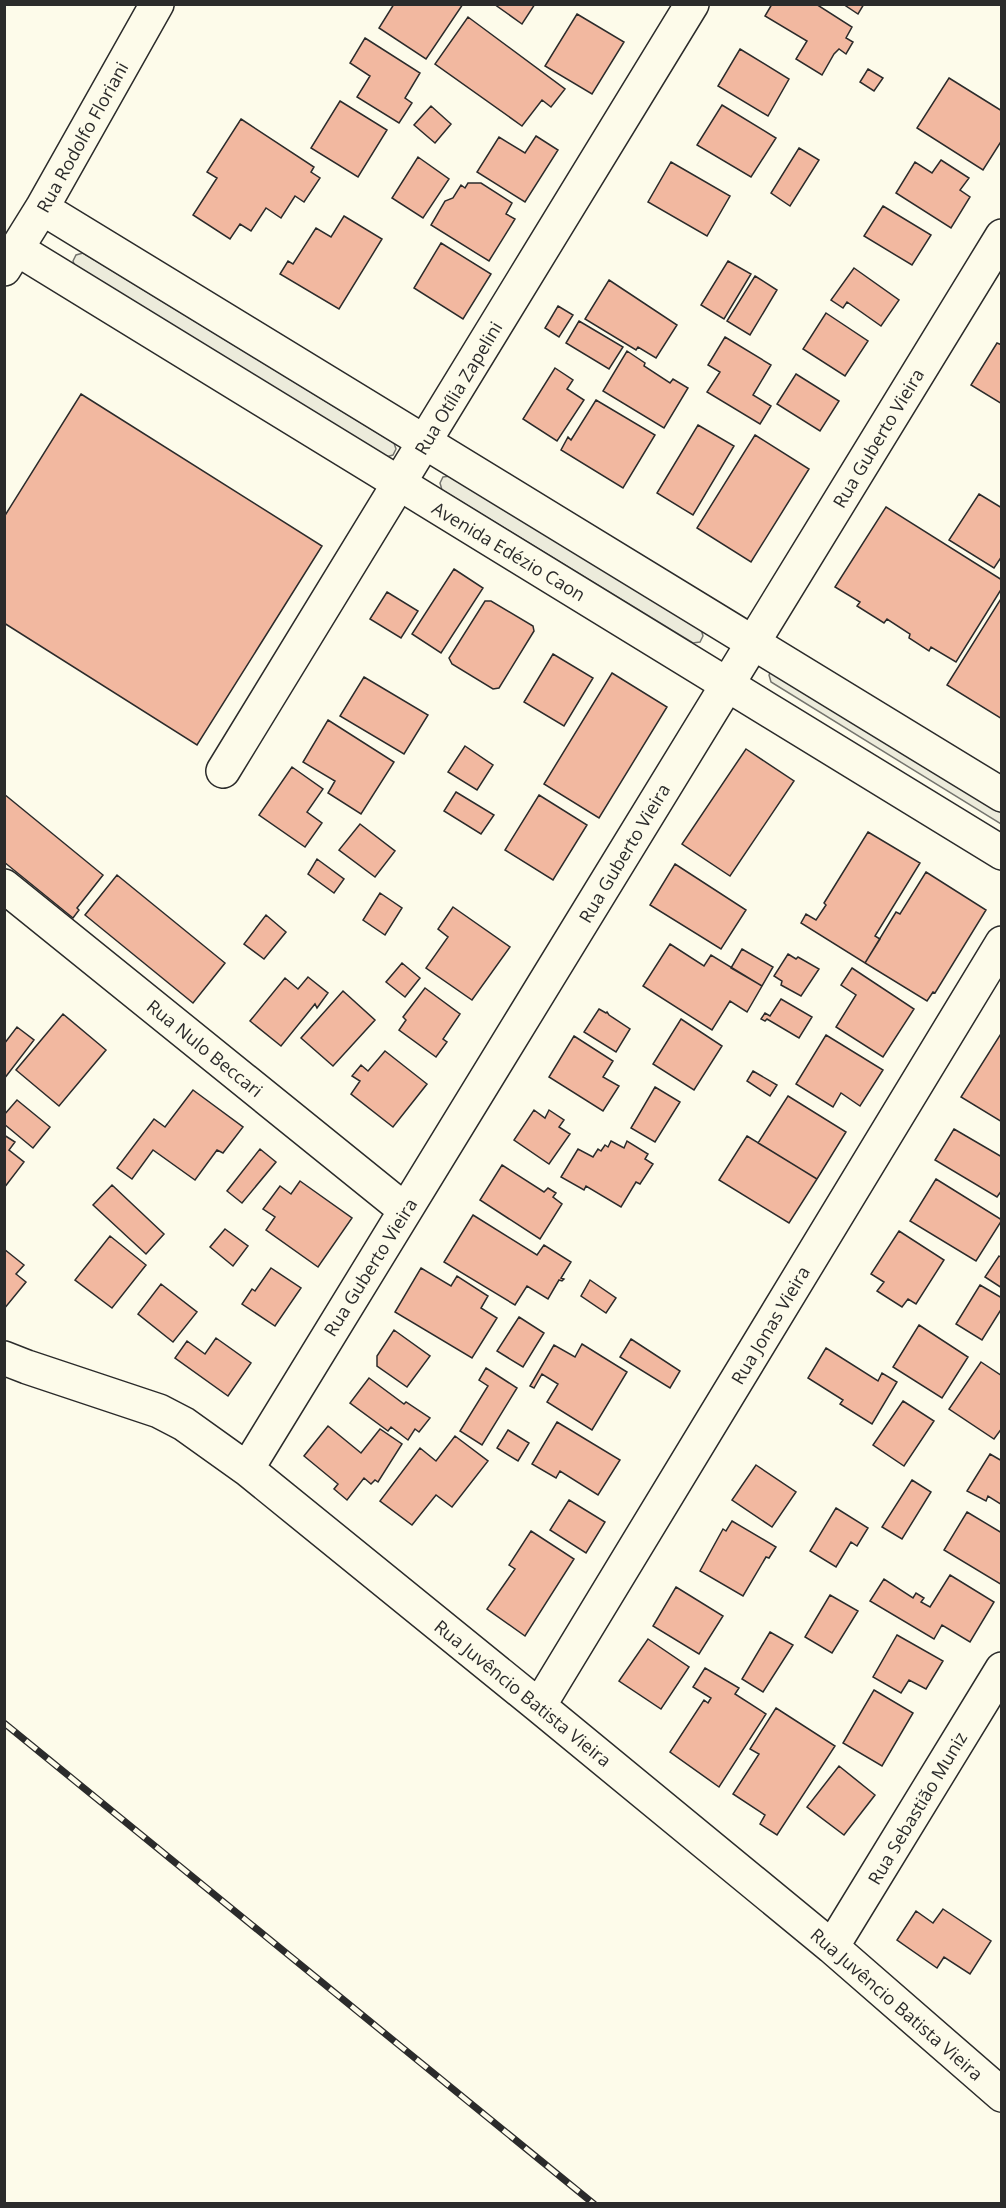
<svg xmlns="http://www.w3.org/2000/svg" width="1006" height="2208" font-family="'Open Sans',sans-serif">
<rect width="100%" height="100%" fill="#fdfbea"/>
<!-- green -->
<path fill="#ecebdb" stroke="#74746e" stroke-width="1.5" d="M83,253L394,443L396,449L393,455L386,457L75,267L73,261L76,255Z
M450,476L701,629L703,636L700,642L693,643L442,490L440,483L443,477Z
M772,669L1001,805V824L771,682L769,675Z"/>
<!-- building -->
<path fill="#f2b8a0" stroke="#2b2b2b" stroke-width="1.5" d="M394,4H463L426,59L379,28Z
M494,4H535L522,24Z
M772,4H816L852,27L846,38L853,42L846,54L839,49L834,54L822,75L796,59L807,41L765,16Z
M843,4H864L858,14Z
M577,14L624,42L592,94L545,66Z
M468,17L565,89L551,107L542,100L522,126L435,64Z
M365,38L420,73L405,98L412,103L399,123L357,97L370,76L350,63Z
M740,49L789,79L768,116L718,86Z
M868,69L883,78L874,91L860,82Z
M949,78L1002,111V140L983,170L917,128Z
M340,101L387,130L358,177L311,148Z
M722,105L776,138L751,177L697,145Z
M431,106L451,124L435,143L414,125Z
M241,119L314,167L311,172L320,178L304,202L295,196L281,218L266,208L251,231L240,224L230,239L193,215L217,178L207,172Z
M536,136L558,150L525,202L477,172L499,137L525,153Z
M799,148L819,160L790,206L771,193Z
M418,157L449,179L423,218L392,198Z
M941,160L969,178L960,190L970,197L951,228L896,193L915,162L932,173Z
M671,162L730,196L707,236L648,202Z
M468,183H481L512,203L506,214L515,219L489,261L431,225L445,201L453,198L461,185L465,188Z
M883,206L931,235L912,265L864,236Z
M344,216L382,239L339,309L280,274L288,261L293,264L316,228L331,237Z
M441,243L491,274L463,319L414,288Z
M728,261L751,274L724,319L701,305Z
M854,268L899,300L881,326L847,302L843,308L831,300Z
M755,276L777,290L750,335L727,321Z
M609,280L677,325L656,358L638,347L636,350L585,319Z
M558,306L573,315L559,337L545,328Z
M826,313L868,341L845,376L803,349Z
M579,321L623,347L609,369L566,343Z
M725,337L771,365L753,395L771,406L760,424L707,392L720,372L708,365Z
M997,343L1002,345V404L971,385Z
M627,351L645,363L644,366L670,383L673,379L688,388L664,428L603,391Z
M555,368L573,380L567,389L584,400L557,441L523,419Z
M796,374L839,401L820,431L777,404Z
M81,394L322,546L197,745L4,623V517Z
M596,400L655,435L623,488L561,450L568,437L571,440Z
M698,425L734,446L693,515L657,493Z
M755,435L809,469L751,562L697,528Z
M979,494L1002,508V556L994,568L949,540Z
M886,507L1002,580V588L956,662L931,647L929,651L909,638L910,634L887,619L884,623L857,606L860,602L835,587Z
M454,569L483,588L441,653L412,634Z
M387,592L418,611L401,638L370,619Z
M1002,597V719L947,685Z
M485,601H491L533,626L534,631L499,688L493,689L452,664L449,658Z
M553,654L593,678L564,726L524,702Z
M612,673L667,707L599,818L544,784Z
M364,677L428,715L404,754L340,716Z
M328,720L394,762L361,814L328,793L335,781L303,762Z
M465,746L493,765L477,790L448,772Z
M746,749L794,781L730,876L682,844Z
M292,767L323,789L307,812L322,823L305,847L259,815Z
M456,792L494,815L481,834L444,811Z
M4,794L103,875L77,908L79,910L73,918L4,862Z
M539,795L587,825L553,880L505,850Z
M360,824L395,851L375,877L339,850Z
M868,832L920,863L875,936L880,939L865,963L801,923L806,914L816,920L826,905L824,903Z
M317,859L344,879L334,893L308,874Z
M675,864L746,910L721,949L650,905Z
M926,872L986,910L935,993L933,992L927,1001L865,963L896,912L900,914Z
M117,875L225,963L193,1003L85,915Z
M380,893L402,908L385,935L363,920Z
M453,907L510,947L472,1000L426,968L448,937L438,929Z
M266,915L286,932L264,959L244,944Z
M670,944L704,966L711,955L762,986L747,1012L730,1001L712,1030L643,986Z
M742,949L773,967L762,986L731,968Z
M788,954L796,959L798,957L819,969L801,996L781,985L782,981L774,976Z
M402,963L420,978L405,997L386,982Z
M852,968L914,1009L883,1057L836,1027L856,995L841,985Z
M308,977L328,993L317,1008L315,1004L281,1046L250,1021L285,978L298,989Z
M425,988L460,1014L443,1039L447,1042L436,1057L399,1030L406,1020L403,1017Z
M343,991L375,1020L333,1066L301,1038Z
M781,999L812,1017L799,1038L767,1019L765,1021L761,1019L765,1013L770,1016Z
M599,1009L606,1013L607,1012L609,1015L630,1029L616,1052L584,1032Z
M63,1014L106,1050L59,1106L16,1070Z
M681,1019L722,1046L694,1090L653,1064Z
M17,1027L34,1040L4,1079V1044Z
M1002,1032V1122L961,1097Z
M826,1035L883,1070L860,1106L841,1093L833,1107L796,1084Z
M574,1036L613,1061L603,1077L619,1086L603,1111L549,1077Z
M385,1051L427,1084L393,1127L351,1094L360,1081L352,1076L361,1065L368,1071Z
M753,1071L777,1085L770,1096L747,1081Z
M655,1087L680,1102L655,1142L631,1128Z
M193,1090L243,1127L223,1153L217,1150L195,1180L153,1150L132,1179L117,1168L154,1119L165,1127Z
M788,1096L846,1132L817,1179L758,1143Z
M17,1100L50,1127L33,1148L4,1124V1115Z
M534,1110L545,1118L549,1110L564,1120L559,1127L570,1134L549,1164L514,1140Z
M954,1129L1002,1157V1190L997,1197L935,1160Z
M4,1135L15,1142L9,1150L24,1162L4,1188Z
M747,1136L817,1179L789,1223L719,1180Z
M611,1141L624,1148L627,1141L648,1154L645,1159L653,1164L640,1184L636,1182L621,1207L586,1186L584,1190L561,1177L578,1149L593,1157L598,1149L601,1151L605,1145L608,1147Z
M260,1149L276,1162L242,1203L227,1191Z
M502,1165L544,1192L548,1188L556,1193L553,1197L562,1204L540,1239L480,1200Z
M936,1179L1002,1220L976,1261L910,1221Z
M300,1181L352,1218L318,1267L266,1230L275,1217L263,1209L280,1186L291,1194Z
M112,1185L164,1234L146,1254L93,1205Z
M473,1215L537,1255L544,1245L571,1262L561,1278L564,1279L562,1281L559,1280L548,1299L527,1286L515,1305L444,1262Z
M225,1229L248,1246L233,1266L210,1247Z
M899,1231L944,1260L916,1304L908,1299L902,1307L877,1291L884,1282L871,1274Z
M110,1236L146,1265L112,1308L75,1280Z
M4,1249L24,1265L16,1274L26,1282L4,1309Z
M999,1256L1002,1258V1288L985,1277Z
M271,1268L301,1288L275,1326L242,1304L252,1289L255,1291Z
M421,1268L451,1286L457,1276L488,1296L481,1308L497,1318L472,1358L395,1312Z
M590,1280L616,1298L606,1313L581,1296Z
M161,1284L197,1312L173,1342L138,1314Z
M980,1285L1002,1298V1308L982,1340L956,1324Z
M519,1317L544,1333L523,1367L497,1351Z
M919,1325L968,1357L942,1398L893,1367Z
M394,1330L430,1356L407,1387L377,1366V1356Z
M216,1338L251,1363L228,1396L175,1358L187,1341L205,1354Z
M631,1339L680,1371L670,1388L620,1357Z
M582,1344L627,1372L592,1430L547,1402L558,1384L542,1374L534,1388L530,1386L554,1345L575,1357Z
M826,1348L878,1381L882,1373L897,1382L872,1424L840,1404L843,1400L808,1378Z
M981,1362L1002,1376V1428L994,1439L949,1409Z
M486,1368L517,1388L482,1445L460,1431L488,1386L479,1380Z
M369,1378L404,1404L406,1402L430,1418L419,1432L415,1429L408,1440L391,1427L388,1431L350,1403Z
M903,1401L934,1421L904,1466L873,1445Z
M557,1422L620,1460L598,1495L560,1471L556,1478L532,1464Z
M328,1426L361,1453L380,1429L402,1444L378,1482L375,1480L371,1484L364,1478L347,1500L334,1489L338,1484L304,1456Z
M508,1430L529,1443L518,1461L497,1448Z
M455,1436L488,1461L452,1507L436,1495L412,1525L380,1501L420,1448L436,1461Z
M990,1454L1002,1461V1505L988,1496L986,1501L967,1491Z
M756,1465L796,1492L772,1527L732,1500Z
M912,1480L931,1492L902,1539L882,1527Z
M569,1500L605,1522L586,1553L550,1530Z
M836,1508L868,1528L857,1546L851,1542L836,1567L810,1551Z
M967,1512L1002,1533V1585L944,1550Z
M732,1521L776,1547L769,1558L766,1557L743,1596L700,1571L723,1529L726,1531Z
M531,1531L574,1559L525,1636L487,1609L515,1569L509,1565Z
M950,1575L994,1602L970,1642L942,1625L934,1639L870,1601L884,1579L913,1598L916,1593L924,1598L921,1602L930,1607Z
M676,1587L723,1616L699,1654L653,1626Z
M830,1595L858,1611L832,1653L805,1637Z
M770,1632L793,1645L763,1692L742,1679Z
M897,1635L943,1661L926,1689L909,1680L901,1693L873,1677Z
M648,1639L689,1667L661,1709L619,1681Z
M705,1668L739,1688L735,1694L766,1714L719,1787L670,1752L704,1700L708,1703L711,1698L693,1687Z
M874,1690L913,1713L882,1766L843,1743Z
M776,1708L835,1746L777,1835L760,1824L765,1815L733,1794L759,1754L750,1749Z
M839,1766L875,1795L844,1835L807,1807Z
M943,1909L991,1941L970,1974L944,1957L937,1968L897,1940L916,1911L933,1923Z"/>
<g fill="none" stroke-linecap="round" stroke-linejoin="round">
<!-- minor casing -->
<g stroke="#2b2b2b" stroke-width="36">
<path id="minor" d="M223,771L692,4
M4,886L405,1210
M4,1358L27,1367L159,1411L184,1424L247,1469L539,1706L832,1947L1002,2095
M247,1469L1002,236
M539,1706L1002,943
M832,1947L1002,1669"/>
</g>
<!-- secondary casing -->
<g stroke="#2b2b2b" stroke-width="36">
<path id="secondary" d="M42,208L1002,795
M17,249L1002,853
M4,269L42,208L157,4"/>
</g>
<!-- minor -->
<use href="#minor" stroke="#fdfbea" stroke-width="33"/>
<!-- secondary -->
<use href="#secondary" stroke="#fdfbea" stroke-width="33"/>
<!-- rail casing -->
<g stroke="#2b2b2b" stroke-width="7">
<path id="rail" d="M4,1723L594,2204"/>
</g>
<!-- rail -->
<use href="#rail" stroke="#fdfbea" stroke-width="4.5" stroke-dasharray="14" stroke-linecap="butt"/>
</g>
<g text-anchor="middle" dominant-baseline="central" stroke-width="4.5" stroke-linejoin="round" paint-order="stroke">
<!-- street labels -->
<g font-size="18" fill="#2b2b2b" stroke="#fdfbea">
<text transform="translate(82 137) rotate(-61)">Rua Rodolfo Floriani</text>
<text transform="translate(458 388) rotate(-59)">Rua Otília Zapelini</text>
<text transform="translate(878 438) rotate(-59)">Rua Guberto Vieira</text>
<text transform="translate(509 551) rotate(31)">Avenida Edézio Caon</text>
<text transform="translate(624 853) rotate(-59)">Rua Guberto Vieira</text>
<text transform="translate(205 1048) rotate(39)">Rua Nulo Beccari</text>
<text transform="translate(370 1267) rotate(-58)">Rua Guberto Vieira</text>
<text transform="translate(770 1325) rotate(-59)">Rua Jonas Vieira</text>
<text transform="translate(523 1693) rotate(39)">Rua Juvêncio Batista Vieira</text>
<text transform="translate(917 1808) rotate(-59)">Rua Sebastião Muniz</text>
<text transform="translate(897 2004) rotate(41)">Rua Juvêncio Batista Vieira</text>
</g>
</g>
<!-- border -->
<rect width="1006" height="2208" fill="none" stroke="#2b2b2b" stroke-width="12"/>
</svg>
